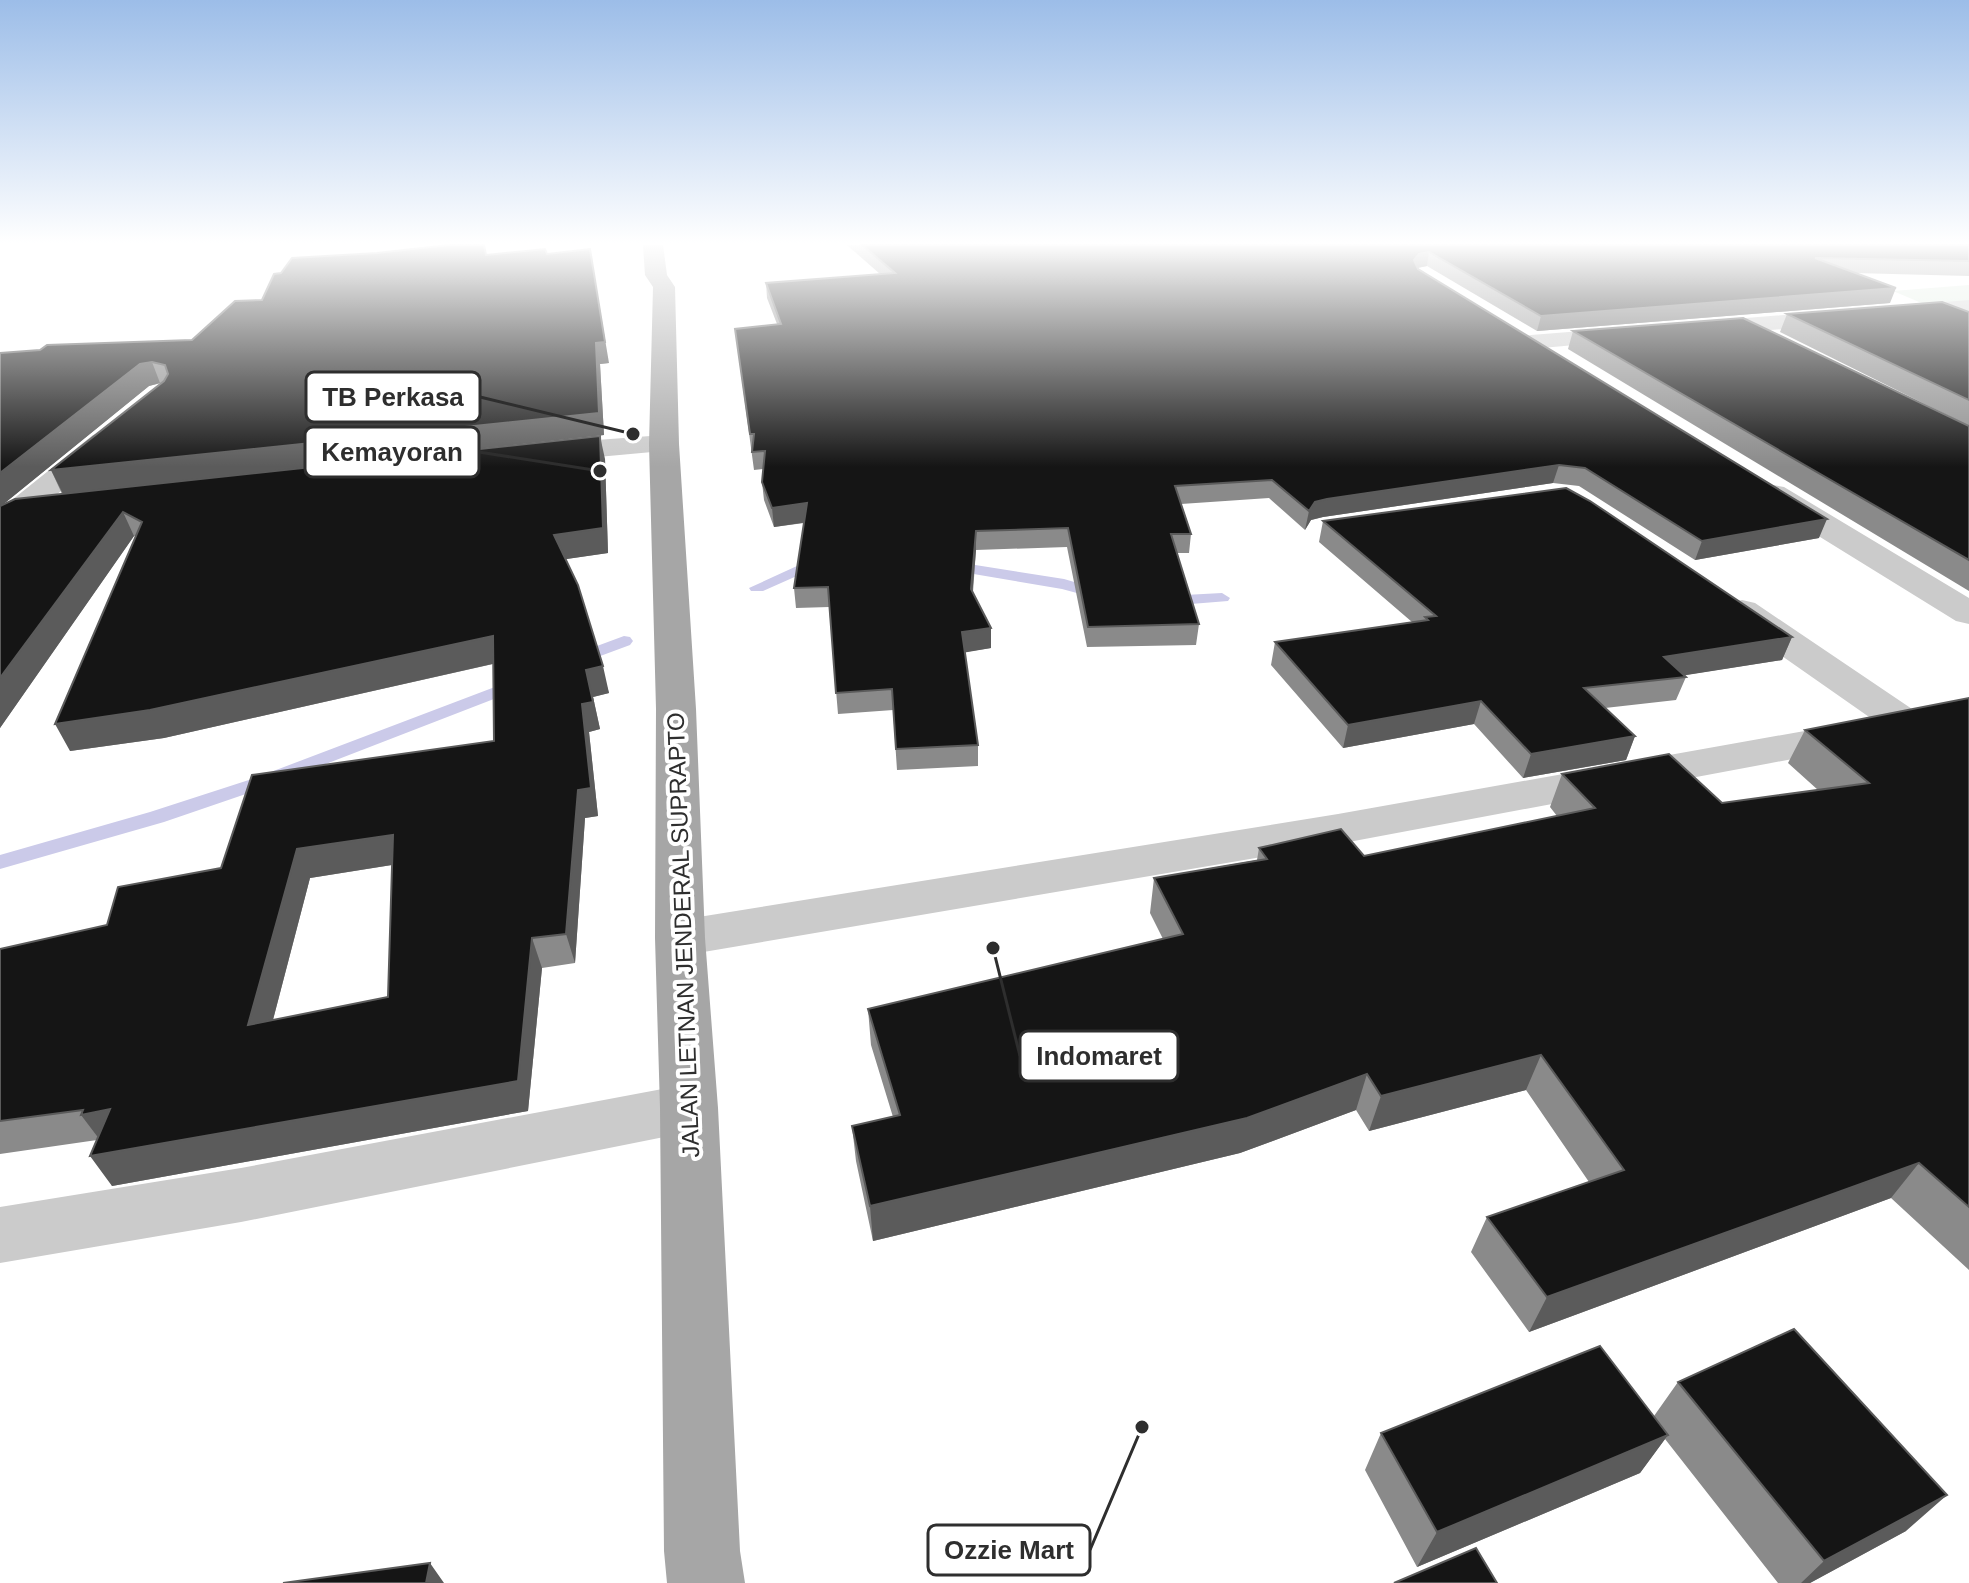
<svg xmlns="http://www.w3.org/2000/svg" width="1969" height="1583" font-family="Arial,sans-serif">
<rect width="100%" height="100%" fill="#fff"/>
<!-- green -->
<path fill="#ddeade" d="M1969,285V323L1893,291Z"/>
<g fill="none" stroke-linecap="round" stroke-linejoin="round">
<!-- stream -->
<path fill="#cbcae9" fill-rule="evenodd" d="M821,555L826,557V563L763,591H751L749,588Z
M950,561L1064,579L1105,591L1107,594L1099,599L1062,589L944,569V563Z
M1222,593L1230,598L1228,601L1166,606L1158,601L1166,596Z
M624,636L630,637L633,641L630,645L576,665L567,660L570,656Z
M516,679L522,680L525,684L522,688L269,786L164,822L0,869V855L150,812L255,778Z"/>
<!-- minor -->
<path fill="#cbcbcb" fill-rule="evenodd" d="M1969,300V314L1696,336L1687,334L1684,329L1687,324L1696,322Z
M1632,327L1641,329L1644,334L1641,339L1531,349L1522,347L1519,342L1522,337L1531,335Z
M103,432L113,435L117,441L113,447L29,518L18,521L7,518L2,511L7,504L93,435Z
M664,435L674,438L679,444L674,450L543,462L533,459L528,453L533,447L543,444Z
M1773,485L1784,487L1969,598V624L1956,621L1762,501L1757,494L1762,487Z
M1742,600L1755,603L1915,711L1969,702V726L1338,844L680,956L662,951L655,938L662,925L680,920L1338,814L1872,719L1729,619L1724,611L1729,603Z
M689,1084L709,1091L718,1108L709,1125L689,1132L241,1222L0,1263V1207L241,1168Z"/>
<!-- major -->
<path fill="#a6a6a6" fill-rule="evenodd" d="M643,245H663L667,275L675,287L679,444L696,709L705,938L718,1108L740,1551L745,1583H667L664,1551L660,1108L655,938L656,709L649,444L653,287L645,275Z"/>
</g>
<!-- wall -->
<path fill="#8a8a8a" fill-rule="evenodd" d="M847,245H1969V276L1855,273L1890,303L1537,331L1427,266L1418,268L1819,538L1695,560L1579,486L1553,483L1323,517L1311,520L1305,530L1269,498L1181,504L1191,534L1189,553H1177L1199,624L1196,645L1087,647L1067,547L976,550L973,592L991,648L965,652L978,745V766L897,770L893,710L838,714L829,607L796,608L794,588L804,523L774,527L764,500L762,482L763,469L754,470L735,329L777,324L767,298L766,283L880,274Z
M487,255L609,363L600,364L604,435L261,472L605,459L608,553L566,559L609,693L593,697L600,729L589,732L598,816L585,818L575,963L542,968L528,1111L112,1186L97,1140L0,1154V949L107,925L221,868L494,741L493,664L164,738L70,751L136,537L134,536L0,728V353L192,340L262,300ZM161,383L51,470L62,494L1,506L149,386ZM392,865L388,997L273,1020L310,878Z
M1969,312V426L1780,332L1787,314Z
M1573,331L1969,426V591L1568,349Z
M1323,521L1792,637L1782,660L1685,675L1686,677L1676,700L1605,708L1635,736L1626,760L1523,778L1474,724L1343,748L1271,665L1275,642L1412,622L1319,542Z
M1969,698V1270L1891,1198L1529,1332L1471,1252L1487,1217L1589,1182L1526,1090L1369,1131L1356,1110L1240,1153L873,1241L856,1161L852,1126L893,1117L871,1045L868,1009L1163,939L1150,913L1154,878L1257,860L1259,848L1364,856L1557,816L1550,807L1562,774L1722,803L1818,790L1788,763L1805,730Z
M1678,1382L1906,1531L1810,1583H1778L1665,1439L1640,1473L1417,1567L1365,1470L1381,1433L1654,1416Z"/>
<!-- shaded-wall -->
<path fill="#5b5b5b" d="M590,249L609,363L600,364L604,435L63,494L51,470Z
M1429,252L1427,266L1416,268L1414,260L1419,254Z
M1896,288L1890,303L1537,331L1541,316Z
M152,362L160,383L149,386L0,507V473L140,364Z
M600,436L605,459L608,553L560,560L554,535Z
M1559,465L1553,483L1323,517L1311,520L1305,530L1309,511L1315,502L1327,499Z
M807,503L808,522L774,527L772,508Z
M123,512L134,536L0,728V678Z
M1827,519L1819,538L1695,560L1702,541Z
M976,531V550L971,609V589Z
M991,628V648L962,653V632Z
M493,636L501,662L164,738L70,751L55,724Z
M1792,637L1782,660L1655,680L1664,657Z
M603,666L609,693L593,697L600,729L589,732L598,816L585,818L575,963L566,934L582,704L586,670Z
M1481,701L1474,724L1343,748L1348,725Z
M1635,736L1626,760L1523,778L1531,754Z
M393,835L404,863L310,878L264,1054L248,1025L297,849Z
M532,938L542,968L528,1111L112,1186L90,1156Z
M1541,1055L1526,1090L1369,1131L1381,1096Z
M1367,1074L1356,1110L1240,1153L873,1241L870,1206Z
M110,1109L103,1144L81,1115Z
M1919,1163L1891,1198L1529,1332L1547,1297Z
M1668,1435L1640,1473L1417,1567L1437,1532Z
M1947,1495L1906,1531L1810,1583H1801L1824,1561Z
M430,1563L444,1583H426Z"/>
<!-- building -->
<path fill="#151515" stroke="#5b5b5b" stroke-width="2" fill-rule="evenodd" d="M449,245H484L486,255L545,249L547,254L590,249L605,342L596,343L599,413L51,470L164,381L168,374L165,365L152,362L140,364L0,473V353L40,350L47,345L192,340L235,301L262,300L274,274L281,273L292,258L377,253Z
M862,245H1969V261L1815,258L1896,288L1541,316L1429,252L1419,254L1414,260L1418,269L1827,519L1702,541L1585,468L1559,465L1327,499L1315,502L1309,511L1272,480L1175,486L1191,534H1171L1199,624L1088,627L1068,528L976,531L971,589L991,628L962,632L978,745L896,749L892,689L836,693L828,587L794,588L807,503L772,508L762,482L765,451L752,452L754,434H750L735,329L781,324L766,283L895,273Z
M1942,302L1969,312V400L1787,314Z
M1743,318L1969,426V560L1573,331Z
M600,436L603,528L554,535L578,585L603,666L586,670L593,702L582,704L591,788L578,790L566,934L532,938L518,1081L90,1156L110,1109L81,1115L83,1110L0,1121V949L107,925L118,887L221,868L252,775L494,741L493,636L150,710L55,724L142,522L123,512L0,678V506L15,499ZM393,835L388,997L248,1025L297,849Z
M1566,488L1590,501L1792,637L1664,657L1686,677L1584,688L1635,736L1531,754L1481,701L1348,725L1275,642L1428,620L1425,617L1436,616L1323,521Z
M1969,698V1207L1919,1163L1547,1297L1487,1217L1624,1170L1541,1055L1381,1096L1367,1074L1247,1118L870,1206L852,1126L900,1115L868,1009L1183,934L1154,878L1267,859L1259,848L1341,829L1364,856L1595,808L1562,774L1669,754L1722,803L1869,783L1805,730Z
M1794,1329L1947,1495L1824,1561L1678,1382Z
M1600,1346L1668,1435L1437,1532L1381,1433Z
M1476,1548L1497,1583H1394Z
M430,1563L426,1583H283Z"/>
<!-- sky -->
<linearGradient id="sky" x2="0" y2="1"><stop stop-color="#9cbde8"/><stop offset="0.52" stop-color="#fff"/><stop offset="1" stop-color="#fff" stop-opacity="0"/></linearGradient>
<rect width="1969" height="467" fill="url(#sky)"/>
<g text-anchor="middle" dominant-baseline="central" stroke-width="8" stroke-linejoin="round" paint-order="stroke">
<!-- street labels -->
<g font-size="24" fill="#2e2e2e" stroke="#fff">
<text transform="translate(683 935) rotate(-92)">JALAN LETNAN JENDERAL SUPRAPTO</text>
</g>
</g>
<!-- callouts -->
<path fill="none" stroke="#2e2e2e" stroke-width="3" d="M633 434L480 397M600 471L479 452M993 948L1020 1056M1142 1427L1090 1550"/>
<g fill="#2e2e2e" stroke="#fff" stroke-width="3">
<circle cx="633" cy="434" r="8"/>
<circle cx="600" cy="471" r="8"/>
<circle cx="993" cy="948" r="8"/>
<circle cx="1142" cy="1427" r="8"/>
</g>
<g fill="#fff" stroke="#2e2e2e" stroke-width="3">
<rect x="306" y="372" width="174" height="50" rx="8"/>
<rect x="305" y="427" width="174" height="50" rx="8"/>
<rect x="1020" y="1031" width="158" height="50" rx="8"/>
<rect x="928" y="1525" width="162" height="50" rx="8"/>
</g>
<g font-size="26" text-anchor="middle" font-weight="bold" fill="#2e2e2e">
<text x="393" y="406">TB Perkasa</text>
<text x="392" y="461">Kemayoran</text>
<text x="1099" y="1065">Indomaret</text>
<text x="1009" y="1559">Ozzie Mart</text>
</g>
</svg>
